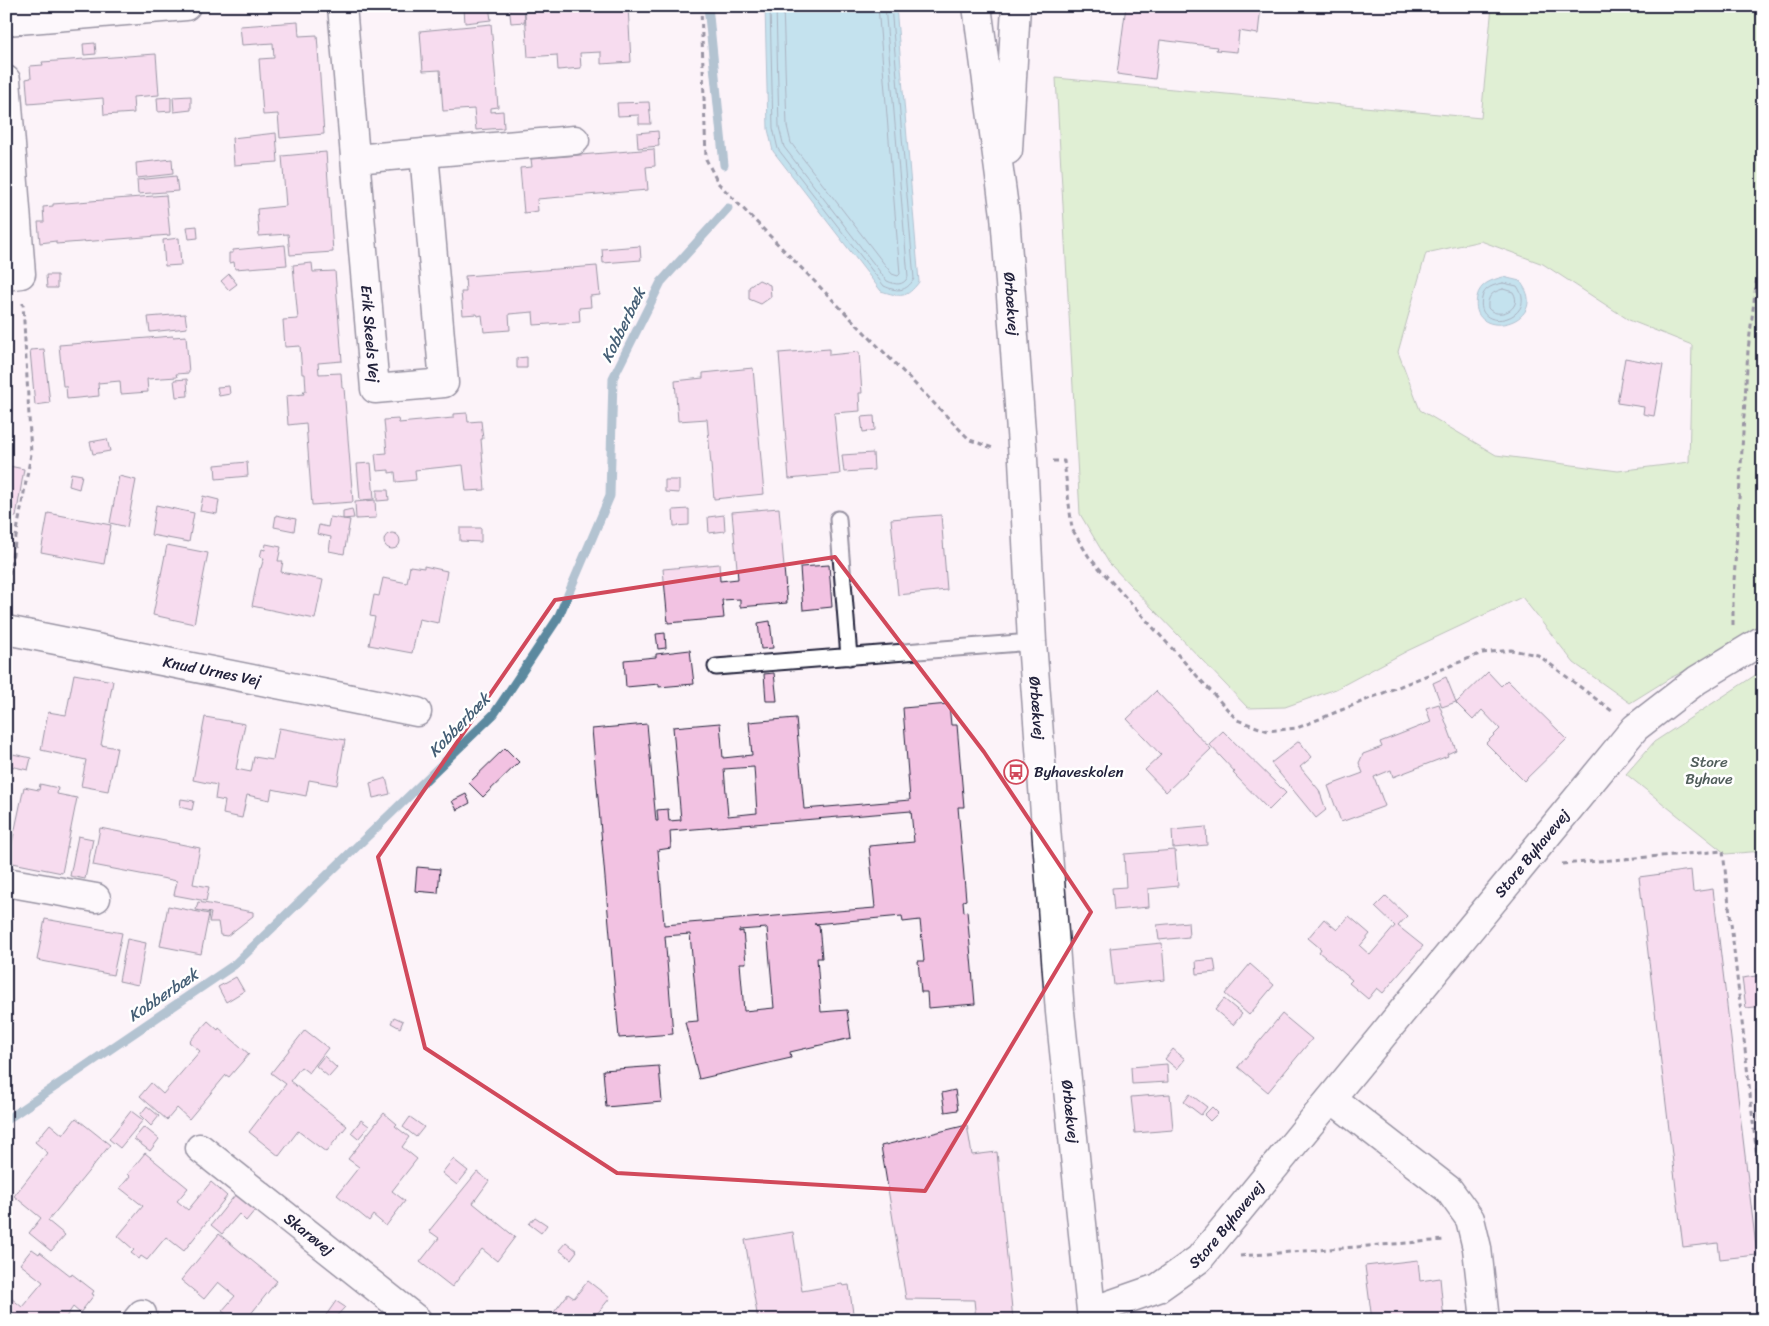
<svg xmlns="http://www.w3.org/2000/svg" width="1769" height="1326" font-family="Sriracha,sans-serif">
<rect width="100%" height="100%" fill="#fcf3f9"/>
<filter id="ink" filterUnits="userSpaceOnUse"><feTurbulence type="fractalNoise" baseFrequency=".02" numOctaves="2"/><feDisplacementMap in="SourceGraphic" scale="10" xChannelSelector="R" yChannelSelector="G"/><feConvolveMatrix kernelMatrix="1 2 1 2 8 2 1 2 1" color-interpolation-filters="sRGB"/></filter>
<g filter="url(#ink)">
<!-- green -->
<path fill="#bfeaa6" stroke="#708670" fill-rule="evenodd" d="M1492,6H1763V633L1670,678L1630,703L1574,663L1522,597L1407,651L1336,689L1285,707L1248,708L1109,563L1080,514L1056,78L1481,118ZM1481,241L1543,264L1629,320L1692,345L1689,462L1618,471L1496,455L1420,410L1398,352L1426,253Z
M1763,670V851L1726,854L1626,774L1654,742Z"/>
<!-- water -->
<path fill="#82cee1" stroke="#5c899f" d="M765,6H896L919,282C906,299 901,297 881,291L773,151L768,129Z
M1503,277L1520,281C1524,287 1529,294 1528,302C1527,329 1469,336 1477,297C1480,283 1492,280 1503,277Z"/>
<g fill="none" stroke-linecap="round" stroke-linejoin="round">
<!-- shore -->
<path stroke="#48677d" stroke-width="1" d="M770,6L773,128L778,149L884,286C897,292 906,292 914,279L891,6
M776,6L779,127L784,147L887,281C896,285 903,286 908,277L885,6
M783,6L787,126L791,143L892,274L898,276L900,274L878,6
M1503,283L1517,286C1541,320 1474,335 1482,298C1484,287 1494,285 1503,283Z
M1503,289L1513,292C1524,310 1497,320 1488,308C1487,296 1492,292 1503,289Z"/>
<!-- stream -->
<path stroke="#5c899f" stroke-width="9" d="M708,6L724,165
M6,1120L234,965L494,714L558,618L610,496L613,378L661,282L728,208"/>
</g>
<!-- building -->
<path fill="#f2c2e2" stroke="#22223b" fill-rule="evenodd" d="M489,6L491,20L465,23L464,8Z
M509,6H524L525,22L511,23Z
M599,6H628L631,62L601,64V52L580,53L581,68L558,70L557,55L528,57L525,12Z
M1126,6H1189L1219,10V6H1261L1258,34L1239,31L1237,52L1216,50L1217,47L1160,40L1155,79L1117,74Z
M298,22L299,36L317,35L324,134L280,138L278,114L263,115L259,59L274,58L273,43L242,45L240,26Z
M491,24L498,107L491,108V112L503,111L504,128L476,130L474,109L443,111L440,70L423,71L420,31Z
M95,43L96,54L84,55L83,44Z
M156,54L159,95L133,97L134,113L104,115L103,98L28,104L26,79L31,78L30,66L43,65L42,62Z
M191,96V110L174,112L173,97Z
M171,97V111L158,112L157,98Z
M649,102L651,124H639V115L618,116L617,103Z
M658,131L659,146L638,148L637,133Z
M276,133L278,162L234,165L232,138Z
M654,149L655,166L646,167L648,190L537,199L538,211L524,213L520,168L532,167L531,159Z
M326,152L333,252L290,255L288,234L259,236L257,209L286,206L282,156Z
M172,159L173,174L137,178L136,163Z
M176,176L178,191L138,194L137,180Z
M166,195L170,235L56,244V241L40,243L38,222H44L43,207L53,206V204Z
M197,226L198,238L189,239L187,227Z
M179,238L181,265L165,266L163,240Z
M285,245L287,265L235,269L234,262L229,263V253H233V250Z
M640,246L641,260L603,263L602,249Z
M312,263L313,272L335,271L342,361L318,363L319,374L341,373L342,388H344L353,502L312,505L306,423L288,425L286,396L304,394L303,391H306L305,374H302L300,346L285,347L283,320L298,319L293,265Z
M597,266L600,295L590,296L591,307L579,308L580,322L534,325L533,312L509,314L510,330L484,332L482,315L478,316L477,314L463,315L461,292H466L465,276Z
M229,274L237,284L229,290L221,281Z
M46,275H57V288H47Z
M759,280L770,285L771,297L761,304L749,299V287Z
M185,314L187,328L150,332L148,317Z
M173,336V337L186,336L189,373L176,374L177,377L147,379L148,392L121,394L120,381L98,383L99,396L67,399L66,386H63L59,345Z
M44,349L50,403L35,405L30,350Z
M829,349V355L859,352L862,393H859L860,411L834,413L840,474L789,479L779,353Z
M527,357V368H517V358Z
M1625,358L1663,365L1654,416L1643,414L1644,407L1617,403Z
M753,368L764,494L714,499L707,419L678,421L675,381L703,378V373Z
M187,379L188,396L176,397L174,380Z
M229,386L230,394L219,396L217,387Z
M467,413L468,422L481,421L483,439H481L485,490L466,491L463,465L415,470L416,480L396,482L395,472L389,473V470L377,471L375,454L387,453L384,420L398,419L399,423L453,418V414Z
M874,416L875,430L863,432L861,417Z
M107,439L110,451L93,454L90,442Z
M873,453L874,470L844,472L842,455Z
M247,462L248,476L216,479L215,465Z
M371,463L374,499L360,500L357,464Z
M9,466L24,469L16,517L6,516V480Z
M71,473L82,475L79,489L69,486Z
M119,476L136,480L127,527L110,523Z
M665,480H679V493L665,492Z
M377,490H388L389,500L377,501Z
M203,496L219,500L217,514L200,511Z
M375,500L376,518L356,519L355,502Z
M156,505L194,513L189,542L151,535Z
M779,508L787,603L740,607V599L722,600L724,618L668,623L663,569L719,564L720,581L738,579L732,512Z
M352,509L354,518L343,519V511Z
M689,509V525L674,526L673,510Z
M48,513L111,525L104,564L41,552Z
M276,515L296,519L294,531L274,527Z
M724,515L725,531L709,533L708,517Z
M941,515L947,590L898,595L891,519Z
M330,517L350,520L344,554L329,551L331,537L317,534L319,525L328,527Z
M460,528H481V542L460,541Z
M384 541a8 8 0 1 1 16 0a8 8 0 1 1-16 0Z
M266,544L281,547L278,561H283L281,572L323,580L315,619L252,606L260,568H261L264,558L260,557L262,549L265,550Z
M167,545L208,553L194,624L153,615Z
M829,565L832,607L803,610L800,567Z
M410,566L424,568V566L447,571L438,623L419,619L412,653L369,645L375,617L370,616L374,595L379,596L383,578L407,583Z
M770,621L773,648L761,649L758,623Z
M665,633L666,648L658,649L656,634Z
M690,650L694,684L659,687V684L626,687L624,660L656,657V654Z
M1488,672L1501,686L1507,680L1567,739L1524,781L1486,743L1500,729L1482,710L1473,720L1456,703Z
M774,673L777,701H766L764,674Z
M74,674L113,681L101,745L117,748L108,791L81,786L86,760L41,750L48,712L66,715Z
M1446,677L1456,702L1442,707L1433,683Z
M1156,691L1211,749L1166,792L1145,770L1161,755L1127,719Z
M949,704L951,725H957L964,807H958L966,900L963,901L964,912L967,911L975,1004L928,1008L927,992H921L918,961H924L920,920L903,922L902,916L814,924L819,925L822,958H817L821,1012L847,1010L851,1038L790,1052L791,1058L699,1079L685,1022L698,1021L690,934L665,936L673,1034L619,1038L592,729L647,724L656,821H658L657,810L668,809L669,821L681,820L673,727L720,723L723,758L752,755L749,722L796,718L804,809L910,800L903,708ZM754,767L757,813L728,816L724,769ZM911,811L914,842L869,846L875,908L664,925L658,850L671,848L670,831ZM767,928L774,1008L744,1011L740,963H746L743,931L739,932V930Z
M1439,704L1456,750L1447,754L1448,756L1393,777L1391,770L1374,777L1385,806L1341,822L1328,786L1363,773L1359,763L1363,754L1382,747L1380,742L1431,722L1426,708Z
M205,717L245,724L236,769L251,772L254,757L273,760L279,728L345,740L337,785L309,780L306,796L272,789L270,800L247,795L242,818L223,814L225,801L215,799L217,785L193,780Z
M1223,731L1286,793L1269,810L1233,773L1235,772L1209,744Z
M1299,741L1312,757L1300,767L1319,790L1326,810L1316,818L1271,763Z
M505,748L519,762L483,797L469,783Z
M13,754L31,758L28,770L10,766Z
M386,778L390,794L373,798L370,783Z
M40,784L58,788L57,794L77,798L62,873L8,862L24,787L39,790Z
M466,794L470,803L457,810L452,801Z
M181,799L194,801L192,810L180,807Z
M1206,827L1207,845L1173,848L1172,830Z
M100,828L200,848L193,884L209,887L206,901L174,895L177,881L93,865Z
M78,836L93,839L85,879L70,876Z
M1175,850L1178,886L1148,889L1149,907L1114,910L1112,888L1126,887L1124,854Z
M417,867L440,869L438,893L415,891Z
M1691,870L1693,892L1713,889L1757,1255L1720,1259L1718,1243L1683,1247L1639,877Z
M1386,896L1407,916L1398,926L1423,946L1383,993L1377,988L1368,999L1349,983L1352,980L1319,952L1321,949L1308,938L1324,919L1337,930L1349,916L1370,934L1360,946L1370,955L1395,926L1375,907Z
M198,902L253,912V916L227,936L220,935L218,922H209L211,913L196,910Z
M168,906L209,914L201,954L160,946Z
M45,919L122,933L113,975L37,960Z
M1188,922L1189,937L1159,940L1157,925Z
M127,939L146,943L138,985L119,981Z
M1162,943L1165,980L1114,985L1110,948Z
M1214,959L1216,972L1197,974L1196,961Z
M1250,964L1274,985L1249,1015L1225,994Z
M1763,975V1006L1746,1008L1742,978Z
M236,977L244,991L226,1002L218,987Z
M1224,999L1242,1014L1233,1025L1215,1010Z
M1282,1014L1312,1039L1268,1092L1238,1067Z
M394,1017L403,1021L400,1028L391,1023Z
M208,1021L218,1030L219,1028L249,1054L229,1077L226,1075L189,1119L177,1108L167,1120L140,1096L151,1083L163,1094L200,1051L189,1042Z
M305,1030L328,1048L309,1073L301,1067L290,1081L347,1126L326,1152L298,1131L279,1156L249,1132L286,1084L271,1073Z
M1173,1049L1185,1059L1177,1069L1165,1059Z
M324,1056L337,1068L329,1077L316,1066Z
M1167,1064L1168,1082L1132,1084L1131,1067Z
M659,1066L662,1102L606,1107L603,1070Z
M955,1090L958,1110L945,1112L942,1093Z
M1756,1090H1763V1121H1759Z
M1170,1094L1173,1130L1135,1133L1131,1097Z
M1190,1094L1207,1107L1201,1115L1184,1102Z
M147,1106L159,1116L151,1126L140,1115Z
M1212,1107L1218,1113L1210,1121L1204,1115Z
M131,1111L143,1120L120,1148L109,1139Z
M384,1113L397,1124L395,1126L409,1137L402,1147L417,1159L392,1191L405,1201L386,1226L373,1215L369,1221L337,1195L359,1167L348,1159Z
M410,1117L424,1127L416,1137L403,1127Z
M76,1118L110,1145L48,1221L65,1235L51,1251L29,1233L41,1218L14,1196L48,1153L35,1142L50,1124L63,1135Z
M361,1120L369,1126L358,1139L351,1133Z
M967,1125L972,1155L997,1152L1013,1320H976L974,1300L906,1299L881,1146Z
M144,1127L159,1139L150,1151L134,1139Z
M145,1153L188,1188L177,1201L188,1210L211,1182L227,1196L184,1251L166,1237L147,1260L141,1256L139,1259L131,1253L134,1250L118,1236L143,1206L120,1188L130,1176L128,1174Z
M453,1159L468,1171L457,1185L442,1173Z
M477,1172L489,1181L473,1203L515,1237L497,1261L482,1249L452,1287L420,1262L439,1238L429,1231Z
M236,1194L255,1210L246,1221L239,1214L222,1234L211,1225Z
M535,1217L547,1225L541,1233L529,1224Z
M793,1232L802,1291L842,1284L843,1286L849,1285L854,1320H758L745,1240Z
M219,1234L277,1281L246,1320H233L222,1311L235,1296L218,1282L204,1299L181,1280Z
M566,1242L577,1251L571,1259L559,1250Z
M32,1249L39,1254L40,1252L71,1276L72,1274L94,1291L92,1294L94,1295L80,1313L73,1307L64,1320H6V1304L11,1298L22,1307L43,1282L20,1264Z
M1418,1260L1420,1281L1440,1278L1444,1320H1372L1365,1266Z
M588,1281L610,1298L596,1315L601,1319L603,1316L607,1320H548L568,1294L574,1298Z
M336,1301L345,1307L333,1320H326L324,1318Z
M382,1312L392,1320H375Z"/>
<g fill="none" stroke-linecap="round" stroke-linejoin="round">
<!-- service casing -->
<g stroke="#22223b" stroke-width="19">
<path id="service" d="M838,519L849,657
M716,667L1032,642"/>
</g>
<!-- minor casing -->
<g stroke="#22223b" stroke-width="31">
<g id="minor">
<path id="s1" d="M342,6L375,389L444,383L424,153L355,159"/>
<path d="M6,21L186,6"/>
<path d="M6,80L21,274L6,276"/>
<path d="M424,153L575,140"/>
<path id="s2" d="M6,630L417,712"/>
<path d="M6,882L96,898"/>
<path d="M1332,1099L1449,1190L1470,1219L1477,1248L1485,1320"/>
<path id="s3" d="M200,1148L417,1320"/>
<path id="s4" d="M1092,1311L1158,1288L1199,1259L1635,728L1697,680L1763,640"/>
<path d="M137,1320L142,1314"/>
</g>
</g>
<!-- tertiary casing -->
<g stroke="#22223b" stroke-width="31">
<g id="tertiary">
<path id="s5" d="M977,6L1005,215L1023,459L1032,642L1060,1012L1092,1320"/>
<path d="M1008,150L1016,6"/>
</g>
</g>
<!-- path -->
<path stroke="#22223b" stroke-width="3" stroke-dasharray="5 4" stroke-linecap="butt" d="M701,6L706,159L718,183L970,440L993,448
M1053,461H1064L1072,529L1089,557L1237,720L1268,731L1297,728L1482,653L1511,650L1538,655L1612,711
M6,592L31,454L23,303
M1733,625V598L1748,350L1763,228
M1562,864L1723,851L1763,1211
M1240,1256L1445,1240"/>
<!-- service -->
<use href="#service" stroke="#fff" stroke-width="15"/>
<!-- minor -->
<use href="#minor" stroke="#fff" stroke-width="28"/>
<!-- tertiary -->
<use href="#tertiary" stroke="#fff" stroke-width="28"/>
</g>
</g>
<!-- marked area -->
<path d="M0 0H1769V1326H0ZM835,557L984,752L1091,912L925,1191L617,1173L425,1048L378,857L555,600Z" fill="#fcf3f9" fill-opacity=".55" fill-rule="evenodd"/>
<path fill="none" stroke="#d1495b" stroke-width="4" stroke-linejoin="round" d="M835,557L984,752L1091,912L925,1191L617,1173L425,1048L378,857L555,600Z"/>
<!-- icons -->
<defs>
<g id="bus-ring" transform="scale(1.25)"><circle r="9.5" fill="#fff" stroke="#d1495b" stroke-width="1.5"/><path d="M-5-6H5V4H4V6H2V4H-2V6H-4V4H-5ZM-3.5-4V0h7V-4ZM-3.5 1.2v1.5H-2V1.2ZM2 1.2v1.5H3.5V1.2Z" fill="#d1495b"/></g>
</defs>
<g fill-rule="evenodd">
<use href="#bus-ring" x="1016" y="772"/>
</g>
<g text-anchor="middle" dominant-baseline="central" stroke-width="5" stroke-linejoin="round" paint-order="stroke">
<!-- street labels -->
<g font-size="15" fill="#22223b" stroke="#fff">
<text stroke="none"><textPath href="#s5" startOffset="300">Ørbækvej</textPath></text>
<text stroke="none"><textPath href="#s1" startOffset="329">Erik Skeels Vej</textPath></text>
<text stroke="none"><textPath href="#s2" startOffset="210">Knud Urnes Vej</textPath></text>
<text stroke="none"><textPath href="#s5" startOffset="705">Ørbækvej</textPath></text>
<text stroke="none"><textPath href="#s4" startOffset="645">Store Byhavevej</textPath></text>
<text stroke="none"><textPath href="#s5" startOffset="1110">Ørbækvej</textPath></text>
<text stroke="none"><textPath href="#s4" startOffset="164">Store Byhavevej</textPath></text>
<text stroke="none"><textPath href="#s3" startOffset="139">Skarøvej</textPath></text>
</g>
<!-- park labels -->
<g font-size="15" fill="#515e5b" stroke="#fff">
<text x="1709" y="762">Store<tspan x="1709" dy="17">Byhave</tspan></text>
</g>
<!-- poi labels -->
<g font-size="15" fill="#22223b" stroke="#fff" text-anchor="start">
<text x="1034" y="772">Byhaveskolen</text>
</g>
<!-- water labels -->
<g font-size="16" font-style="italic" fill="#445e75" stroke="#fff">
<text transform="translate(623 325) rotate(-64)">Kobberbæk</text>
<text transform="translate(459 725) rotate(-46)">Kobberbæk</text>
<text transform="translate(163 995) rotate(-34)">Kobberbæk</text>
</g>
</g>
<!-- margin -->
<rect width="1769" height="1326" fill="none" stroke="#fff" stroke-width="25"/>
<rect x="12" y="12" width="1744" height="1301" fill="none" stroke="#22223b" stroke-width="2" filter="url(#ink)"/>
</svg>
